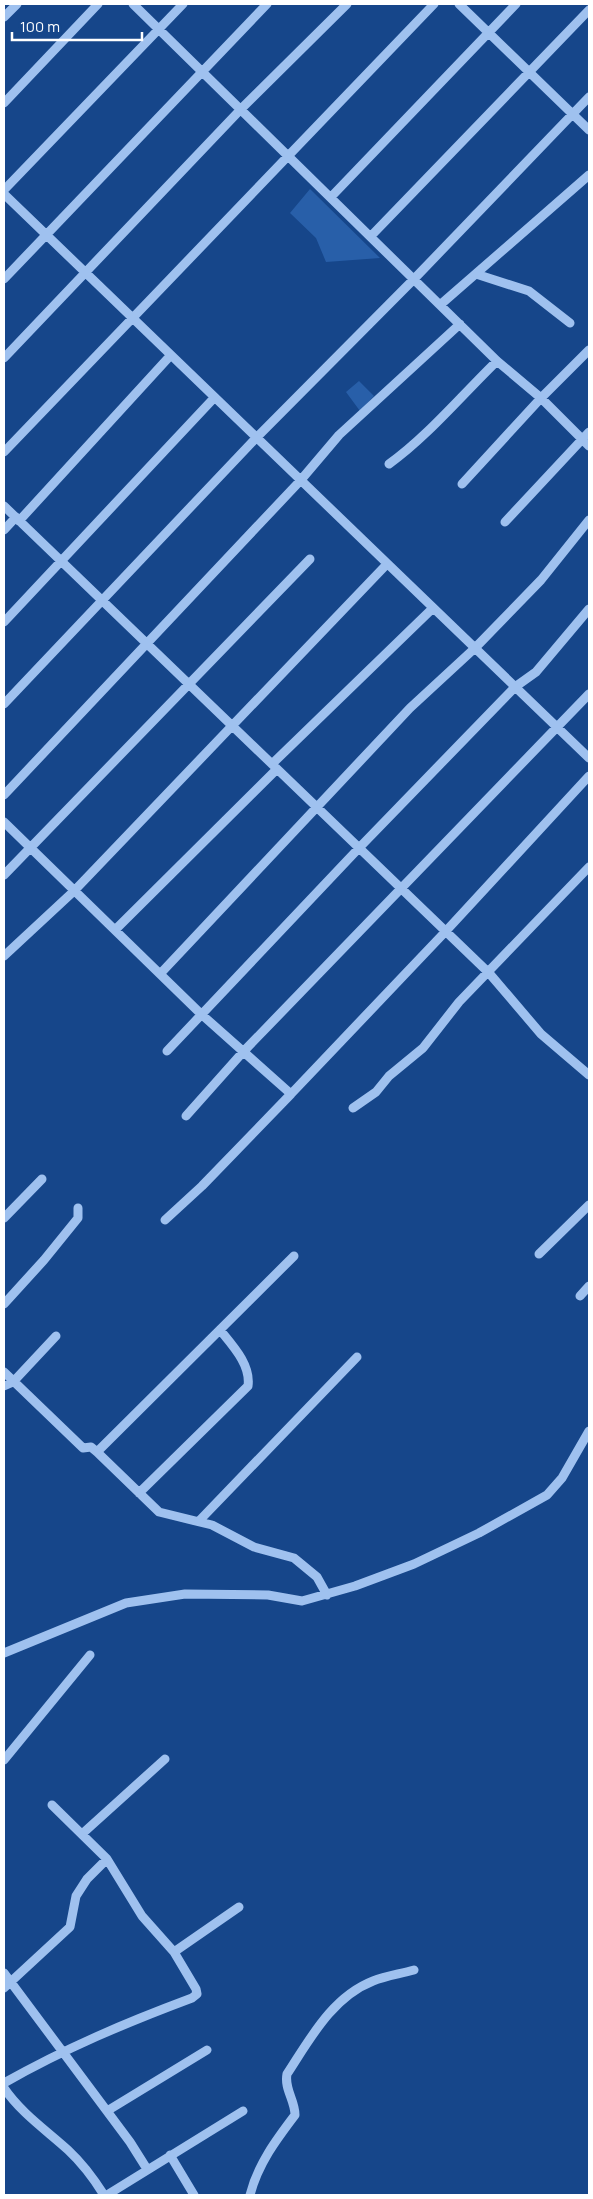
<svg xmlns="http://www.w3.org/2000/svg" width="593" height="2199" font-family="Manrope,sans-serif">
<rect width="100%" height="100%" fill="#16468a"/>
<!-- green -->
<path fill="#285fa9" d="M310,189L380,258L326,262L316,238L290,213Z
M359,381L374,396L360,411L346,392Z"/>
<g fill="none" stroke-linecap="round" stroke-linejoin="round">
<!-- minor -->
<path stroke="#9fc1ef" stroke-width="9" d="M133,4L497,361L541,398L589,446
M459,4L589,130
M4,17L17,4
M4,103L98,4
M4,190L183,4
M4,194L589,758
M331,197L516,4
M371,236L589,10
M476,274L529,291L570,323
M4,279L267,4
M440,305L589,175
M4,358L242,108L347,4
M4,452L434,4
M389,464C427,437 463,394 497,361
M462,484L541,398L589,350
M4,506L489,973L541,1034L589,1075
M19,521L170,356
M505,522L589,432
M4,530L16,517
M4,622L214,398
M4,704L256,438L414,279L589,97
M272,764L433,608
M4,795L300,481L339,435L460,324
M4,822L201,1014L291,1094L446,931L589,776
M4,875L310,559
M115,930L277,769
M4,956L74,891L387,564
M160,974L410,708L475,648L541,580L589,520
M167,1051L359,848L515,687L536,672L589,609
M353,1108L376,1092L389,1076L423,1048L459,1002L589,867
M186,1116L243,1052L589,694
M4,1218L42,1179
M165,1220L202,1186L291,1094
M539,1254L589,1205
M580,1296L589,1286
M4,1304L44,1260L78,1218V1208
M4,1372L83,1448L91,1447L97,1452L159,1512L212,1525L254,1547L294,1558L317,1577L327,1595
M4,1386L13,1382L56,1336
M97,1452L294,1256
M139,1493L248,1386C251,1365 233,1346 220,1330
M199,1521L357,1357
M4,1653L126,1603L185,1594L268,1595L302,1601L355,1586L414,1564L479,1533L547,1495L562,1478L589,1431
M4,1760L90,1655
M82,1834L165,1759
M174,1952L239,1907
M4,1973L130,2142L147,2169
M4,1988L70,1927L76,1896L87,1879L107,1859
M4,2083C66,2048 125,2023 192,1998L197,1994L196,1989L174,1952L142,1916L107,1859L52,1805
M4,2088C21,2113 46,2130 68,2150C82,2163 94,2179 104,2195
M107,2111L207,2050
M170,2155L194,2195
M107,2195L243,2111
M250,2195C258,2164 276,2140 295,2115C295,2100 284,2089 287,2074C310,2039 332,1997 373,1981C386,1976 400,1974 414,1970"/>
</g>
<!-- border -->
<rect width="593" height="2199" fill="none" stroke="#ffffff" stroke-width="10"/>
<!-- scale -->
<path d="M12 32v8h130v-8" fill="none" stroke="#ffffff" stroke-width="2.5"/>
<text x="20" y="32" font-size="15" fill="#ffffff" stroke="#16468a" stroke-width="4" paint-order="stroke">100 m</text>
</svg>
